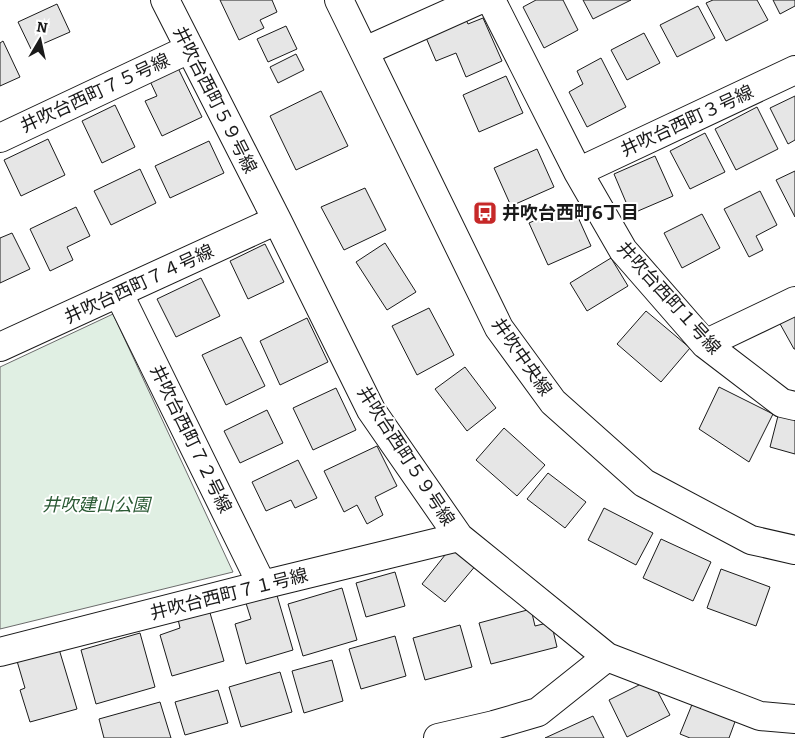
<svg xmlns="http://www.w3.org/2000/svg" width="795" height="738" font-family="Bitter,'Noto Sans JP',serif">
<rect width="100%" height="100%" fill="#fff"/>
<!-- green -->
<path fill="#e0efe3" stroke="#6a6a6a" d="M113,314L233,572L0,629V367Z"/>
<!-- building -->
<path fill="#e6e6e6" stroke="#1a1a1a" d="M220,0H272L277,12L260,20L264,28L239,40Z
M536,0H563L578,30L544,48L523,7Z
M583,0H631L593,19Z
M713,0H757L768,20L726,41L706,3Z
M773,0H795V6L780,14Z
M57,4L70,32L31,49L18,22Z
M698,6L715,38L677,57L660,25Z
M464,15L468,24L483,18L502,61L466,77L456,53L436,61L424,33Z
M286,26L297,49L268,62L257,39Z
M644,33L660,63L627,80L611,50Z
M3,41L20,77L0,86V43Z
M296,54L304,70L278,83L270,67Z
M601,58L626,107L587,127L569,92L583,84L577,71Z
M177,66L202,117L162,136L145,101L157,96L149,79Z
M506,76L523,113L479,132L463,95Z
M321,91L348,146L296,170L270,116Z
M795,96V140L788,144L770,108Z
M115,105L135,147L102,163L82,121Z
M757,107L778,149L736,170L715,129Z
M705,133L725,172L690,189L670,151Z
M48,139L65,175L21,196L4,160Z
M209,141L224,173L170,198L155,166Z
M537,149L554,187L511,206L494,168Z
M655,156L673,196L631,214L614,174Z
M140,169L156,203L111,225L94,191Z
M795,171V217L776,180Z
M365,188L386,230L344,250L321,207Z
M760,191L777,225L756,236L763,250L749,257L724,209Z
M572,204L591,246L548,265L529,223Z
M76,207L90,236L67,247L73,260L50,271L30,229Z
M702,214L720,248L682,268L664,233Z
M12,233L30,269L0,283V238Z
M385,243L416,292L387,310L356,262Z
M265,244L284,282L248,299L230,261Z
M611,258L628,286L587,311L570,283Z
M201,278L220,316L176,337L157,299Z
M429,308L454,355L417,375L392,326Z
M646,311L690,348L661,382L617,344Z
M795,314V349H794L779,322Z
M307,318L328,362L280,385L260,341Z
M241,337L265,386L226,405L202,355Z
M465,367L496,408L467,431L435,389Z
M719,387L773,414L749,462L699,429Z
M336,388L356,430L313,450L293,408Z
M267,410L283,443L240,463L224,431Z
M779,412L795,416V454L770,447Z
M504,428L545,465L517,496L476,460Z
M377,446L397,486L375,497L383,515L367,524L357,505L344,512L324,471Z
M298,460L317,498L295,508L291,500L266,511L252,482Z
M548,473L586,502L565,528L527,499Z
M604,508L653,533L636,565L588,540Z
M661,539L711,562L693,601L643,578Z
M453,545L477,564L445,602L422,584Z
M721,569L770,587L756,626L707,608Z
M395,572L405,606L366,617L356,583Z
M342,588L357,640L303,656L288,604Z
M276,592L293,650L246,664L235,624L251,619L245,600Z
M208,606L224,661L172,676L160,635L180,628L177,615Z
M531,609L535,626L551,622L557,647L491,664L479,623Z
M460,625L472,667L425,680L413,638Z
M140,633L155,687L96,704L81,650Z
M395,636L406,676L361,689L349,649Z
M59,649L77,709L30,722L20,690L25,688L17,661Z
M332,660L343,701L304,713L292,671Z
M280,672L292,712L241,727L229,687Z
M651,679L670,715L627,737L609,700Z
M218,690L228,723L185,735L175,702Z
M160,702L171,738H104L99,719Z
M693,702L736,719L729,738H690L680,734Z
M593,716L604,738H545Z"/>
<g fill="none" stroke-linecap="round" stroke-linejoin="round">
<!-- street casing -->
<g stroke="#1a1a1a" stroke-width="30">
<path id="street" d="M165,0L277,220L371,410L459,537L607,657L760,716L795,719
M491,0L578,172L623,250L705,344L782,403L795,406
M365,51L479,0
M0,138L189,49
M578,172L795,70
M119,294L262,585
M705,344L795,301
M0,347L277,220
M0,652L262,585L459,537
M438,738L494,725L538,712L607,657"/>
</g>
<!-- secondary casing -->
<g stroke="#1a1a1a" stroke-width="30">
<path id="secondary" d="M339,0L499,328L553,402L644,483L751,540L795,550"/>
</g>
<!-- street -->
<use href="#street" stroke="#fff" stroke-width="28"/>
<!-- secondary -->
<use href="#secondary" stroke="#fff" stroke-width="28"/>
</g>
<!-- icons -->
<defs>
<g id="bus-square" transform="scale(1.25)"><rect x="-9" y="-9" width="18" height="18" rx="4" fill="#c62828" stroke="#fff"/><path d="M-5-6H5V4H4V6H2V4H-2V6H-4V4H-5ZM-3.5-4V0h7V-4ZM-3.5 1.2v1.5H-2V1.2ZM2 1.2v1.5H3.5V1.2Z" fill="#fff"/></g>
</defs>
<g fill-rule="evenodd">
<use href="#bus-square" x="485" y="213"/>
</g>
<g text-anchor="middle" dominant-baseline="central" stroke-width="4" stroke-linejoin="round" paint-order="stroke">
<!-- street labels -->
<g font-size="18" fill="#1a1a1a" stroke="#fff">
<text transform="translate(95 93) rotate(-25)">井吹台西町７５号線</text>
<text transform="translate(215 100) rotate(63)">井吹台西町５９号線</text>
<text transform="translate(687 121) rotate(-25)">井吹台西町３号線</text>
<text transform="translate(139 284) rotate(-25)">井吹台西町７４号線</text>
<text transform="translate(669 298) rotate(48)">井吹台西町１号線</text>
<text transform="translate(522 357) rotate(55)">井吹中央線</text>
<text transform="translate(191 439) rotate(64)">井吹台西町７２号線</text>
<text transform="translate(406 456) rotate(57)">井吹台西町５９号線</text>
<text transform="translate(229 594) rotate(-14)">井吹台西町７１号線</text>
</g>
<!-- poi labels -->
<g font-size="18" font-weight="bold" fill="#1a1a1a" stroke="#fff" text-anchor="start">
<text x="502" y="213">井吹台西町6丁目</text>
</g>
<!-- park labels -->
<g font-size="18" font-style="italic" fill="#2b5a34" stroke="#fff">
<text x="96" y="505">井吹建山公園</text>
</g>
</g>
<!-- north arrow -->
<g transform="translate(40 40) rotate(9)" stroke="#ffffff" stroke-width="4" paint-order="stroke">
<path d="M0-4L9 19L0 12L-9 19Z" fill="#1a1a1a"/>
<text y="-8" font-size="14" font-weight="bold" text-anchor="middle" fill="#1a1a1a">N</text>
</g>
</svg>
